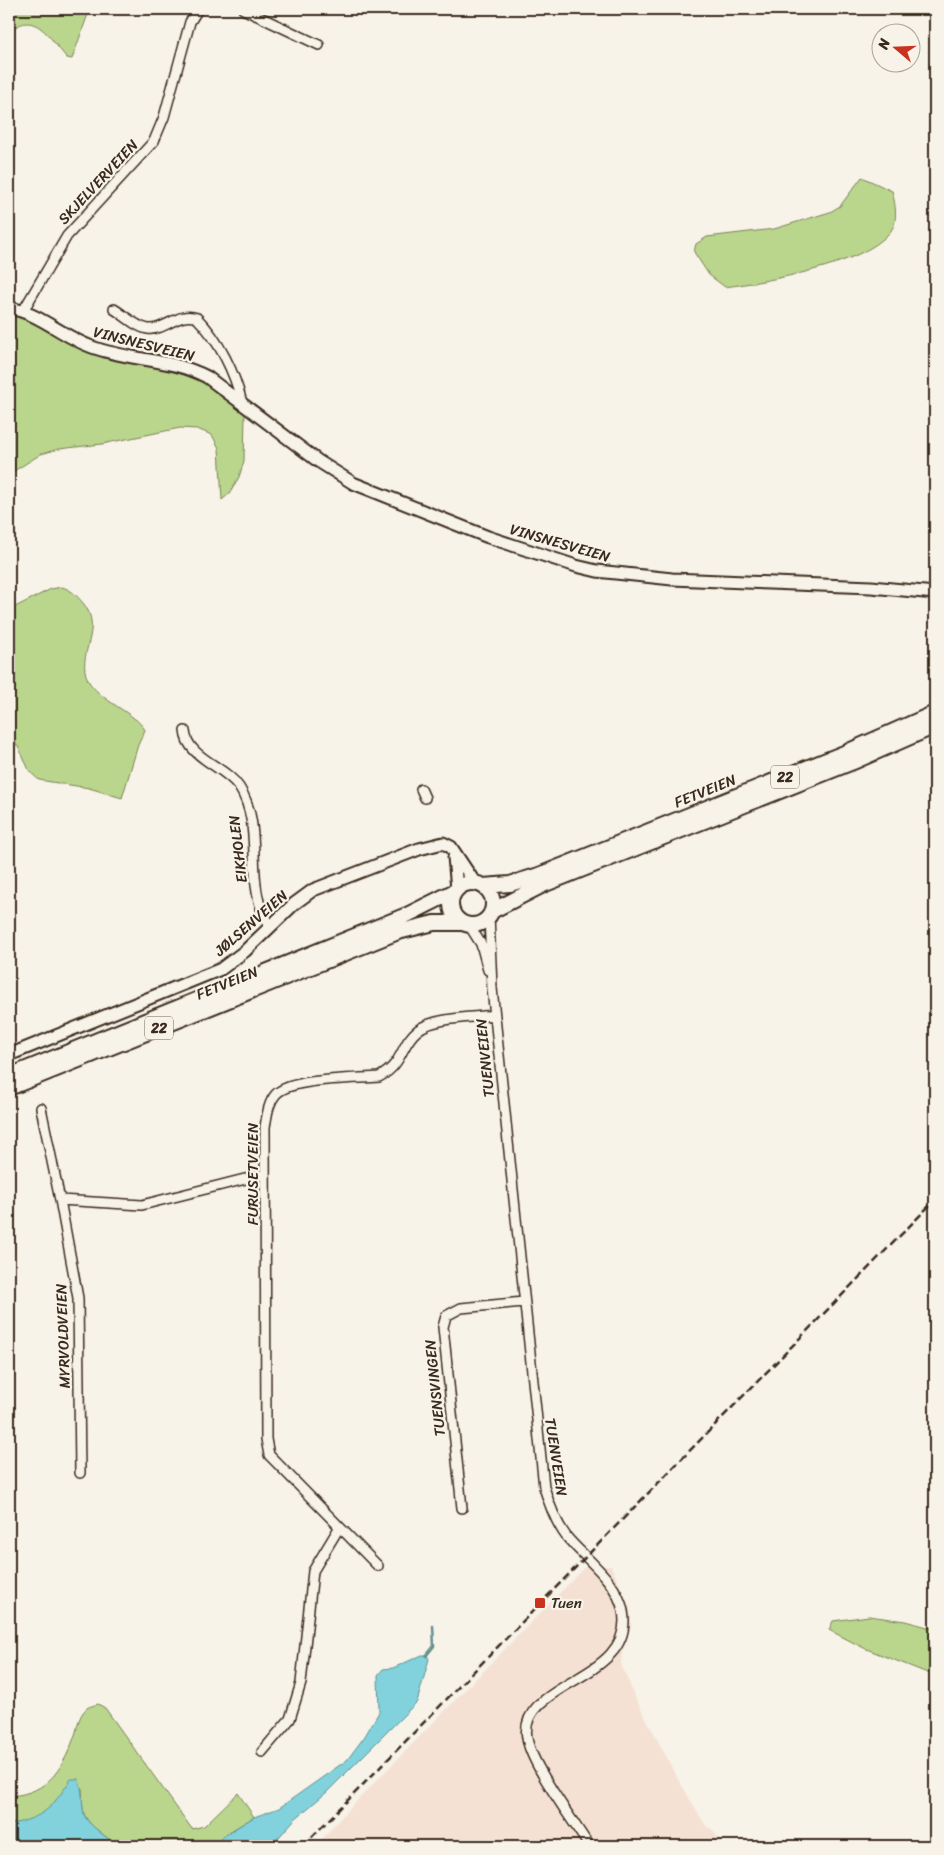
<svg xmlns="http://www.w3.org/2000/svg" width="944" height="1855" font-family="Sriracha,sans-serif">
<rect width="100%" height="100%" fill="#f7f3e8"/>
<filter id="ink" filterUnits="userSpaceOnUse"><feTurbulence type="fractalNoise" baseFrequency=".02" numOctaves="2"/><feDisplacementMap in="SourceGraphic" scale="10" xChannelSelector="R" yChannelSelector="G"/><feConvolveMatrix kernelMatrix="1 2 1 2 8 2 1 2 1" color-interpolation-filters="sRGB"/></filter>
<g filter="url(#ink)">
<!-- built -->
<path fill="#f5e1d4" d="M586,1566H611L630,1608L631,1625L622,1652L621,1664L635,1697L678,1779L706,1826L713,1830L723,1846H316L343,1815Z"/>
<!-- green -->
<path fill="#bad68d" stroke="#7a8056" d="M9,9H87L88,14L72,59L67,58C49,38 35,8 9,32Z
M862,177L892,191C895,203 899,221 890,232C863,266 767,281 725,287L709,275L694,252L696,244L707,237L774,229L830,212L840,206Z
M15,313L97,350L201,376L241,403L245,413L244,461L239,477L230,493L222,500L219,448L212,435L197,429L180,428L102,444L59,449L41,454L14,471H9V314Z
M62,587C72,590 76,595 83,603C105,629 75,655 88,680C98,700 137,714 145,730L138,745L122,798L89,788L39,780L30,772L19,748L9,736V610L51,589Z
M869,1616L905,1621L935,1629V1676L864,1648L829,1630L833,1621Z
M98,1704L105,1708L192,1829L204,1826L238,1793L254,1817L226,1834L212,1846H117C108,1837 91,1828 85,1816C81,1809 83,1796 82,1788L56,1800L47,1811L33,1820L9,1825V1796C49,1794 64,1767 76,1732C78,1723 80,1714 87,1708C90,1706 95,1705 98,1704Z"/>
<!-- water -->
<path fill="#81d2dc" stroke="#658f90" d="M422,1655H427L429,1659L417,1702L327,1792L295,1819L271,1846H212L226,1834L254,1817L279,1808L347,1760L365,1736L379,1712L378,1675L383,1669L393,1668Z
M71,1779H78C84,1791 81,1801 84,1814C87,1825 109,1838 117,1846H9V1825C46,1816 50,1810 71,1779Z"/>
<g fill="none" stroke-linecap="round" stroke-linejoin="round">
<!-- stream -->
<path stroke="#658f90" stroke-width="2.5" d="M426,1656L434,1646L433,1626"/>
<!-- minor casing -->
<g stroke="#3b2a1e" stroke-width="12">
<path id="minor" d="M243,9L319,45
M114,309C124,315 136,327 148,329C165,331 178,311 197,318C219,340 235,373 242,403
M23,311L67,236L154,141L164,117L190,22L198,9
M185,731C187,758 225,766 239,787C266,828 242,886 270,926
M421,789L425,798
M489,915L492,988L544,1487C549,1504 555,1521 566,1536C584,1558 617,1580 623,1611C636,1681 517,1681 527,1738C531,1765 573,1820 589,1846
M469,925L481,944L488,970
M41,1108L60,1200L142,1205L265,1174
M60,1200L78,1298L80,1473
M462,1508L443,1327L446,1316L461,1308L524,1302
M378,1566L269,1455L266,1439L265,1127C267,1116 268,1103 276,1094C292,1078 355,1079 379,1077C404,1064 400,1044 418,1030C434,1017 474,1018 494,1015
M262,1752L290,1719L301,1683L313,1571L339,1528"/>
</g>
<!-- secondary casing -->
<g stroke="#3b2a1e" stroke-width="15">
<path id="secondary" d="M9,308C40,313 63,337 92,347C130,361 171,358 207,377L318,461L353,483L488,537L576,566L597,571L672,579L871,587L935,593
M454,857L457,889
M9,1055L221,969L245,951L294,904L313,890L419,849L443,843L451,847L475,883"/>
</g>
<!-- trunk casing -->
<g stroke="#3b2a1e" stroke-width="18">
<path id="trunk" d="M451 904a21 21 0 1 1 42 0a21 21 0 1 1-42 0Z
M483,886L510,884L539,875L849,751L935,713
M492,911L543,885L853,762L935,726
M9,1076L409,914L455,891
M9,1088L398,932L434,923H462"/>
</g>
<!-- minor -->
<use href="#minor" stroke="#f7f3e8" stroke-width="9"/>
<!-- secondary -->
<use href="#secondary" stroke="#f7f3e8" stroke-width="11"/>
<!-- trunk -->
<use href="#trunk" stroke="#f7f3e8" stroke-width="14"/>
<!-- rail -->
<path stroke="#3b2a1e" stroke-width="2.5" stroke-dasharray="8 4" stroke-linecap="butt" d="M303,1846L935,1200"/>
</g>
</g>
<!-- markers -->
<rect fill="#c8321e" stroke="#f7f3e8" stroke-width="2" x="534" y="1597" width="12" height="12" rx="2.5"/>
<g text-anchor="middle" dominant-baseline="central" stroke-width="4.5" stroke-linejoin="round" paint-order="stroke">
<!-- shield labels -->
<g fill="#f7f3e8" stroke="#73665b" stroke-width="1">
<rect x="771" y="765.5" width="28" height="23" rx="4"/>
<rect x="145" y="1016.5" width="28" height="23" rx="4"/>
</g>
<g font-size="14" font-weight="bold" fill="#3b2a1e">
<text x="785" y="777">22</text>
<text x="159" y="1028">22</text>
</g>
<!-- street labels -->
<g font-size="15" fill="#3b2a1e" stroke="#f7f3e8">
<text transform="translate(98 182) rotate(-47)">SKJELVERVEIEN</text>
<text transform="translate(144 344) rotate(14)">VINSNESVEIEN</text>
<text transform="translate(560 543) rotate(16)">VINSNESVEIEN</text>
<text transform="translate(705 791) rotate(-22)">FETVEIEN</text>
<text transform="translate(238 849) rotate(-97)">EIKHOLEN</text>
<text transform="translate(251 923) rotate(-41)">JØLSENVEIEN</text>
<text transform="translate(227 983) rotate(-22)">FETVEIEN</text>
<text transform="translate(485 1058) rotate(-96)">TUENVEIEN</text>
<text transform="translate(253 1174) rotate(-90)">FURUSETVEIEN</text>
<text transform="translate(63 1336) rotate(-92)">MYRVOLDVEIEN</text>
<text transform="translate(435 1388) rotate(-96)">TUENSVINGEN</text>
<text transform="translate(556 1457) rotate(81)">TUENVEIEN</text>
</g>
<!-- poi labels -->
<g font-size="15" fill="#3b2a1e" stroke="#f7f3e8" text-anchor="start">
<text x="551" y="1603">Tuen</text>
</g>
</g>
<!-- margin -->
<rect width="944" height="1855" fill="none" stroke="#f7f3e8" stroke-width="30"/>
<rect x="15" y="15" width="914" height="1825" fill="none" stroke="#3b2a1e" stroke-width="2" filter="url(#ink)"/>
<!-- north arrow -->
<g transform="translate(896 48) rotate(289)"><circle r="24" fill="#f7f3e8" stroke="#aca397"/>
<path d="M0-4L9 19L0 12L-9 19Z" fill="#c8321e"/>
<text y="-8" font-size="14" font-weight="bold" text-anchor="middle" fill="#3b2a1e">N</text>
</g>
</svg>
